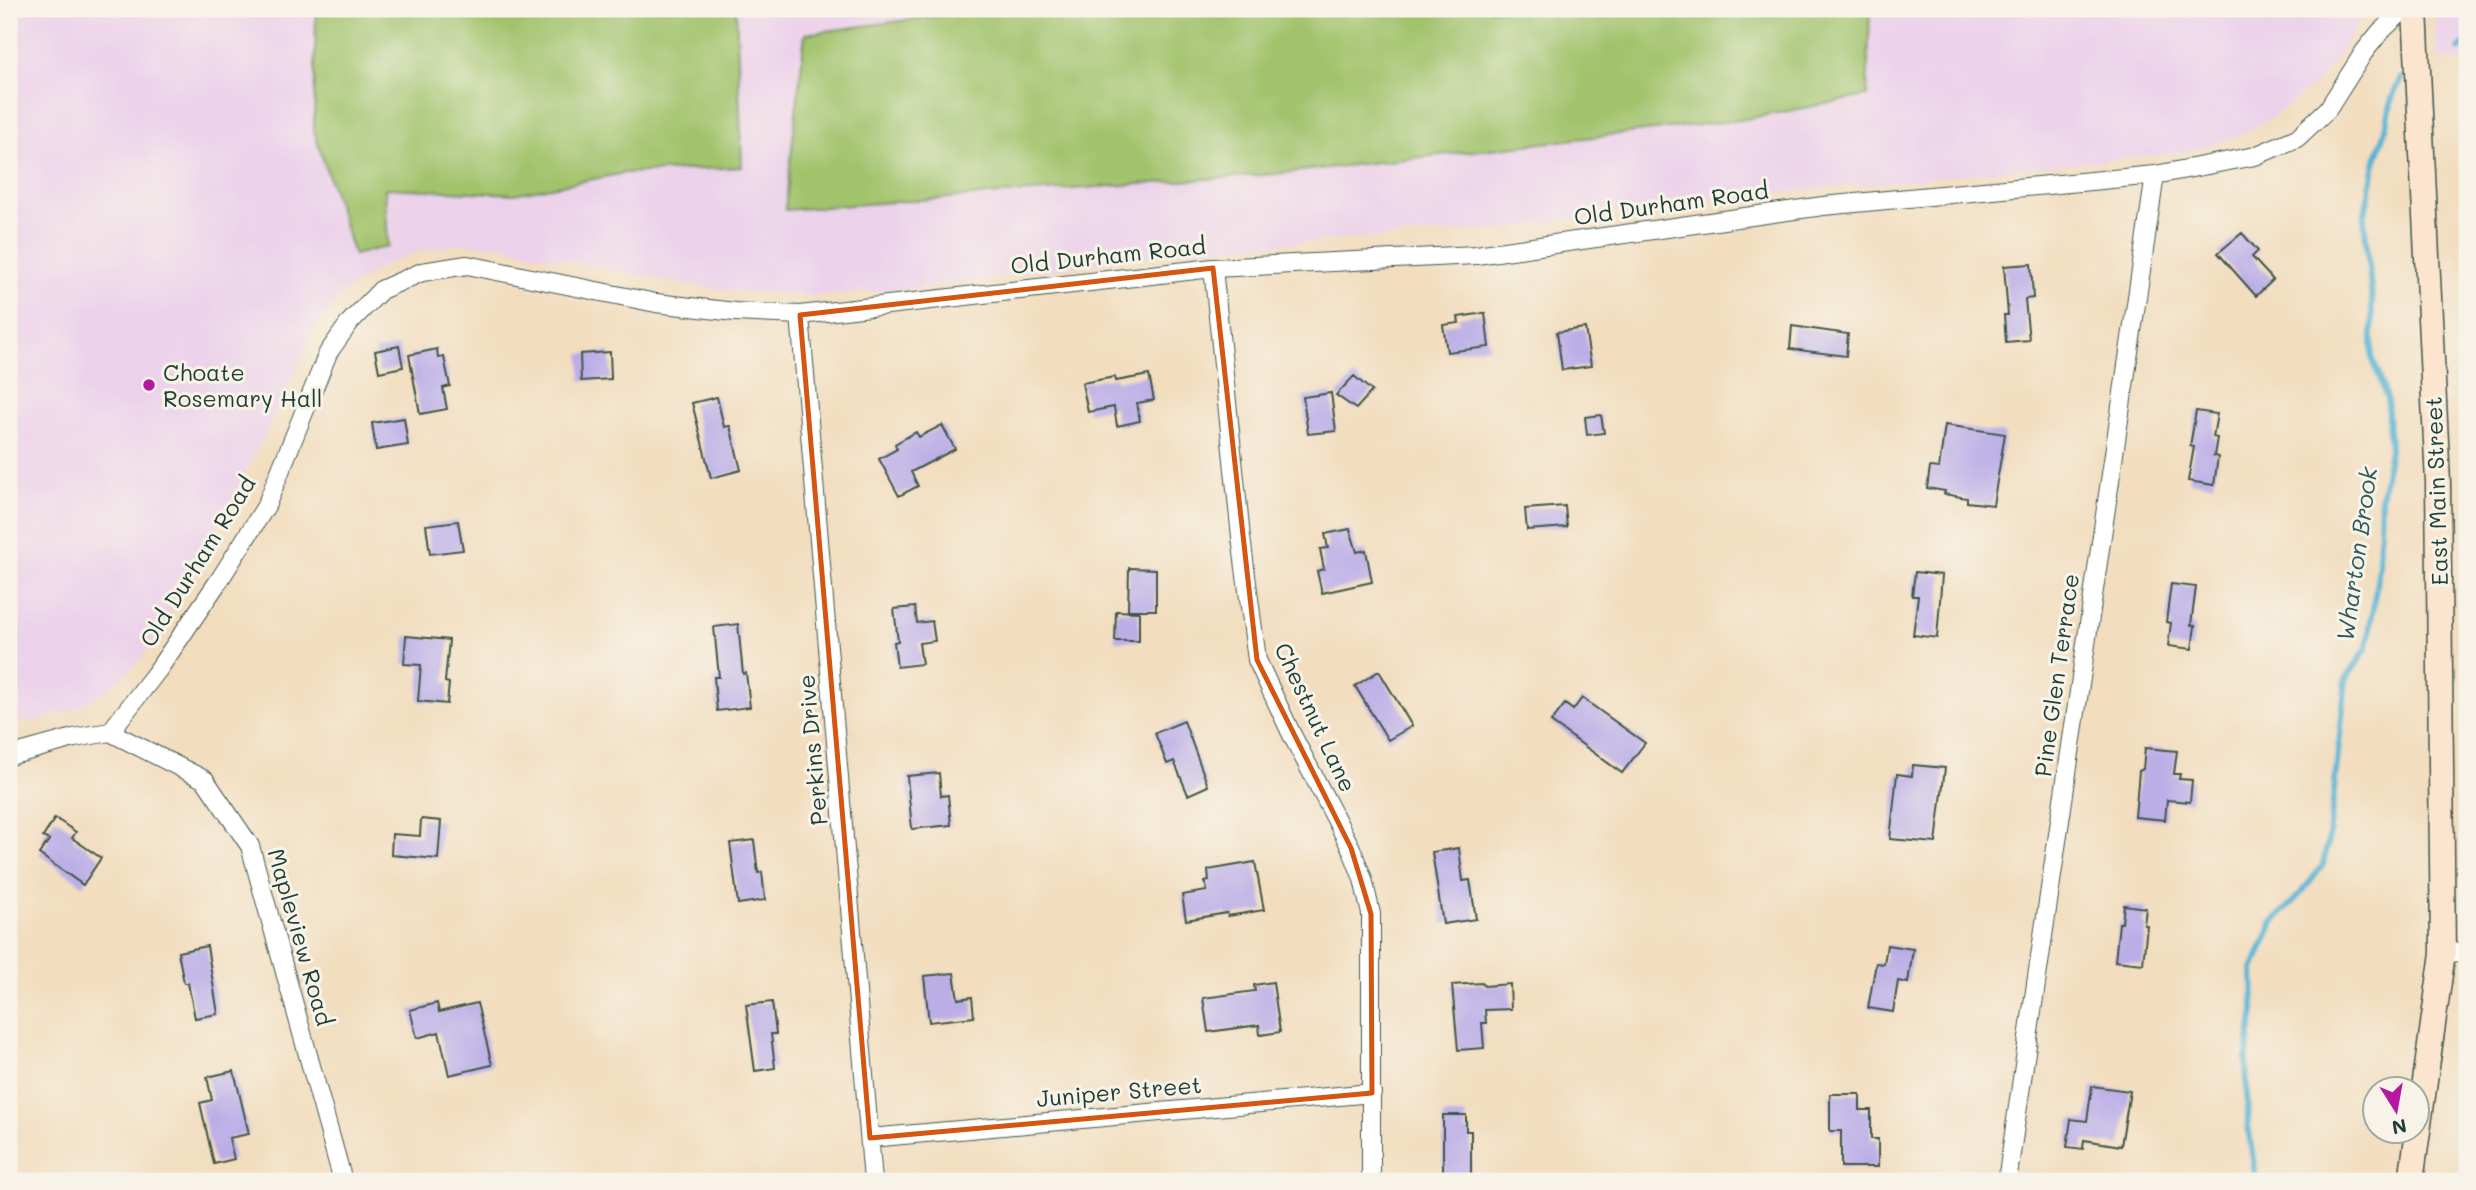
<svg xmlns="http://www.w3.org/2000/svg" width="2476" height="1190" font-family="Mali,sans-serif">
<rect width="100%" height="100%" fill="#f7f3e8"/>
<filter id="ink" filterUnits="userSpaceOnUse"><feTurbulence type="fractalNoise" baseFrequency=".0143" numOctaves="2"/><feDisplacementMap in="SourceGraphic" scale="14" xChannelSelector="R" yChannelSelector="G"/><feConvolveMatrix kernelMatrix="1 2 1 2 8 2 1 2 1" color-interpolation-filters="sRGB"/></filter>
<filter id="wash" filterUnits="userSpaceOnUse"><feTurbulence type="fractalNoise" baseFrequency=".00686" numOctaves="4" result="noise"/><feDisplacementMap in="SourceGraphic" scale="28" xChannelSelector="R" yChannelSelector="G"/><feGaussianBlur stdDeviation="1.57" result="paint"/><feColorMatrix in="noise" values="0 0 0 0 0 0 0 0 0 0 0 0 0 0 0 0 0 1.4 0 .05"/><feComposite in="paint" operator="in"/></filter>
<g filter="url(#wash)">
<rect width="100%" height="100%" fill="#f2ddbe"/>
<!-- built -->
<path fill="#ecd1ea" d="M9,9H2366L2335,61L2320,79L2284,110L2244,133L2200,149L2177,153L1716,199L1504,229L1198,249L923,288L814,296L746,292L680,284L499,246L460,244L422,250L386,264L353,285L339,298L315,328L262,441L230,502L158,635L136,665L107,690L74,709L38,720L9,725Z
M2435,9H2467V62L2437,58Z"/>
<!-- green -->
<path fill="#a1c36c" stroke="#608050" stroke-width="2" d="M316,9H736L742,167L625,173L514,194L385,188L388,246L354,255L314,131Z
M989,9H1870L1867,96L1740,120L1275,174L785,210L805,34Z"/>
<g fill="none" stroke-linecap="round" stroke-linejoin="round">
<!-- stream -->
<path stroke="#53b2d1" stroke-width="6" d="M2459,49L2467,42
M2256,1181L2248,1125L2246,1060L2254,1011L2253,969L2273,922L2303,891L2323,865L2329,837L2346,679L2367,648L2379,567L2381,497L2390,450L2387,398L2372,357V299L2364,218L2375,163L2386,129L2392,98L2401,78"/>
</g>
<g id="blocks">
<!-- building -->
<path fill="#bbaee7" d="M2242,233L2258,251L2252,257L2273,280L2256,296L2218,253Z
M2031,264L2033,298L2025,299L2029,340L2006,342L2004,315H2008L2004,266Z
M1485,313L1489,347L1447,352L1443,325L1459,323L1458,317Z
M1792,326L1848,334L1846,356L1790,349Z
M1585,328L1591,366L1562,370L1557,332Z
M399,346L403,367L379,372L375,351Z
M437,349L438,358L444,357L450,386L443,388L447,409L420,414L409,355Z
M610,352L611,379L581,381L580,354Z
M1149,375L1154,400L1137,403L1140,421L1117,426L1114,407L1088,412L1082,383L1115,377L1116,381Z
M1354,376L1372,391L1356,409L1336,395Z
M1331,393L1336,431L1308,434L1303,397Z
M717,397L724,427L730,426L741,470L711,478L692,403Z
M2196,411L2217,414L2213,437L2217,438L2214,456L2218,457L2214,485L2188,481L2194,447L2190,446Z
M1601,415L1604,433L1587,435L1585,417Z
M404,418L408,445L376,450L372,423Z
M942,425L955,449L911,472L918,486L899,496L879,459L897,449L895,444L916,432L919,437Z
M1945,425L2005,434L1993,505L1967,502V498L1944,494L1945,491L1927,488L1930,467L1939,468Z
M1565,506L1567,527L1527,530L1525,509Z
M458,521L463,550L430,554L426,525Z
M1350,529L1357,552L1366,550L1372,582L1322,593L1317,571L1324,569L1320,549L1328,548L1325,534Z
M1129,568L1156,569V610H1128Z
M1915,572L1942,575L1937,638L1913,635L1918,596H1912Z
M2171,584L2196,587L2191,625L2195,626L2192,649L2168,646L2171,623L2166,622Z
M915,607L917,623L932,621L935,641L919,643L922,664L897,667L894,642L898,641L894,609Z
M1116,611L1139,612V641H1115Z
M738,624L743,674L746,673L750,707L717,711L714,677H719L714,627Z
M406,636L449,640L445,682L449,683L447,704L418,701L421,665L404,664Z
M1379,671L1412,726L1388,740L1355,686Z
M1582,698L1645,743L1622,773L1551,722L1565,704L1573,710Z
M1184,721L1208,786L1188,795L1174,761L1167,764L1155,733Z
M2145,748L2177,751L2174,774H2180L2179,779L2192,780L2190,802L2167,800L2165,820L2135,817L2139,771L2143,769Z
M1913,765L1945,768L1936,843L1890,839L1897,774L1912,776Z
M939,773L941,796L948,795L951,825L912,829L907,776Z
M55,818L76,832L72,838L101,858L83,885L39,854L49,840L43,837Z
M421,819L441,821L438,859L391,855L392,834L420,836Z
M754,840L758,873L762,872L765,900L738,904L730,843Z
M1459,848L1463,881L1470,880L1476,919L1443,924L1432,852Z
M1255,862L1264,910L1228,916L1227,913L1186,920L1182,895L1207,891L1205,882L1209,881L1208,870Z
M2124,905L2146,908L2144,925H2147L2143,964L2115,961L2119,923H2122Z
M1887,945L1913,949L1908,983L1898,981L1893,1012L1868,1008L1876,963L1884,964Z
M207,946L218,1014L195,1018L188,983H184L178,952Z
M954,973L958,999L972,997L974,1017L929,1022L924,976Z
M1273,982L1280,1032L1260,1035L1259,1025L1208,1032L1203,998L1255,991L1254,985Z
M1482,983L1484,986L1510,984L1511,1009L1485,1010L1486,1023H1482L1484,1048L1458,1050L1452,985Z
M772,1002L776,1034H771L775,1068L755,1071L746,1005Z
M437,1003L439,1012L477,1003L492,1065L449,1075L439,1032L417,1038L410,1010Z
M234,1071L249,1134L229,1138L234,1159L214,1164L200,1103L212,1100L207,1077Z
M2092,1086L2130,1091L2121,1146L2084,1140L2083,1149L2067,1147L2071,1119L2087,1121Z
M1830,1094H1860V1110H1871V1139H1878V1167H1841V1131H1830Z
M1443,1115H1466V1131H1471V1181H1443Z"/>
</g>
</g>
<g filter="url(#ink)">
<use href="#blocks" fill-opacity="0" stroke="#3f5549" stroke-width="2"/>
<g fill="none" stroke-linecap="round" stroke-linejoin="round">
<!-- minor casing -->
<g stroke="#3f5549" stroke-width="20">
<path id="minor" d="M1213,268L1241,537L1257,660L1291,733L1351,848L1363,879L1371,914V1181
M800,315L873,1181
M110,732L205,780L250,846L343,1181
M9,756L74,738L110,732L158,670L220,579L266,506L328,353L350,322L381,290L422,272L467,265L656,303L735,312L800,315L1213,268L1476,255L1823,206L2155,175L2255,156L2297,138L2328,109L2364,52L2380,32L2405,9
M2443,953L2467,952
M870,1138L1372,1093
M2007,1181L2155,175"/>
</g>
<!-- secondary casing -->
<g stroke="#3f5549" stroke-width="27">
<path id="secondary" d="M2411,1181L2443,953L2438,483L2415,9"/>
</g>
<!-- minor -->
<use href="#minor" stroke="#fff" stroke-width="18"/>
<!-- secondary -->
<use href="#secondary" stroke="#fbe5cf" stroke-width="24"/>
</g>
</g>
<!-- marked area -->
<path fill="none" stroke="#d45610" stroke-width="5" stroke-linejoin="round" d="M1213,268L1257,660L1351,848L1371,914L1372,1093L870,1138L800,315Z"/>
<!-- markers -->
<circle fill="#b5179e" stroke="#f7f3e8" stroke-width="2.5" cx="149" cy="385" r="7"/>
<g text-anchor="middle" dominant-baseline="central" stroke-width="6" stroke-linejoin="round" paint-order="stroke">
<!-- street labels -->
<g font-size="23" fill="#1f3d34" stroke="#f7f3e8">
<text transform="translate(1671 203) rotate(-8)">Old Durham Road</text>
<text transform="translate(1108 255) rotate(-6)">Old Durham Road</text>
<text transform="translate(2436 491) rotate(-92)">East Main Street</text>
<text transform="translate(197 561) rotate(-58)">Old Durham Road</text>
<text transform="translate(2056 675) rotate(-82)">Pine Glen Terrace</text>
<text transform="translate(1316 717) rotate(65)">Chestnut Lane</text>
<text transform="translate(812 750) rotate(-95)">Perkins Drive</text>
<text transform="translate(301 937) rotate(74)">Mapleview Road</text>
<text transform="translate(1119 1091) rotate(-5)">Juniper Street</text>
</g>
<!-- poi labels -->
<g font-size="23" fill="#1f3d34" stroke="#f7f3e8" text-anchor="start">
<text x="163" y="372">Choate<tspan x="163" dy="26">Rosemary Hall</tspan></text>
</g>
<!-- water labels -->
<g font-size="24" font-style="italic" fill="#2c5a5b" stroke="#f7f3e8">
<text transform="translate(2356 554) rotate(-82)">Wharton Brook</text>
</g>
</g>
<!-- margin -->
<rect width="2476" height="1190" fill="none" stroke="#f7f3e8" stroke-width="35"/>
<!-- north arrow -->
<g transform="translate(2396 1110) rotate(169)"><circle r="33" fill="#f7f3e8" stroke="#a1aaa0" stroke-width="2"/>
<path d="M0-5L12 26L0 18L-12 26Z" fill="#b5179e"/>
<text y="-10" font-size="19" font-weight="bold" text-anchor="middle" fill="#1f3d34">N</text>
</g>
</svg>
